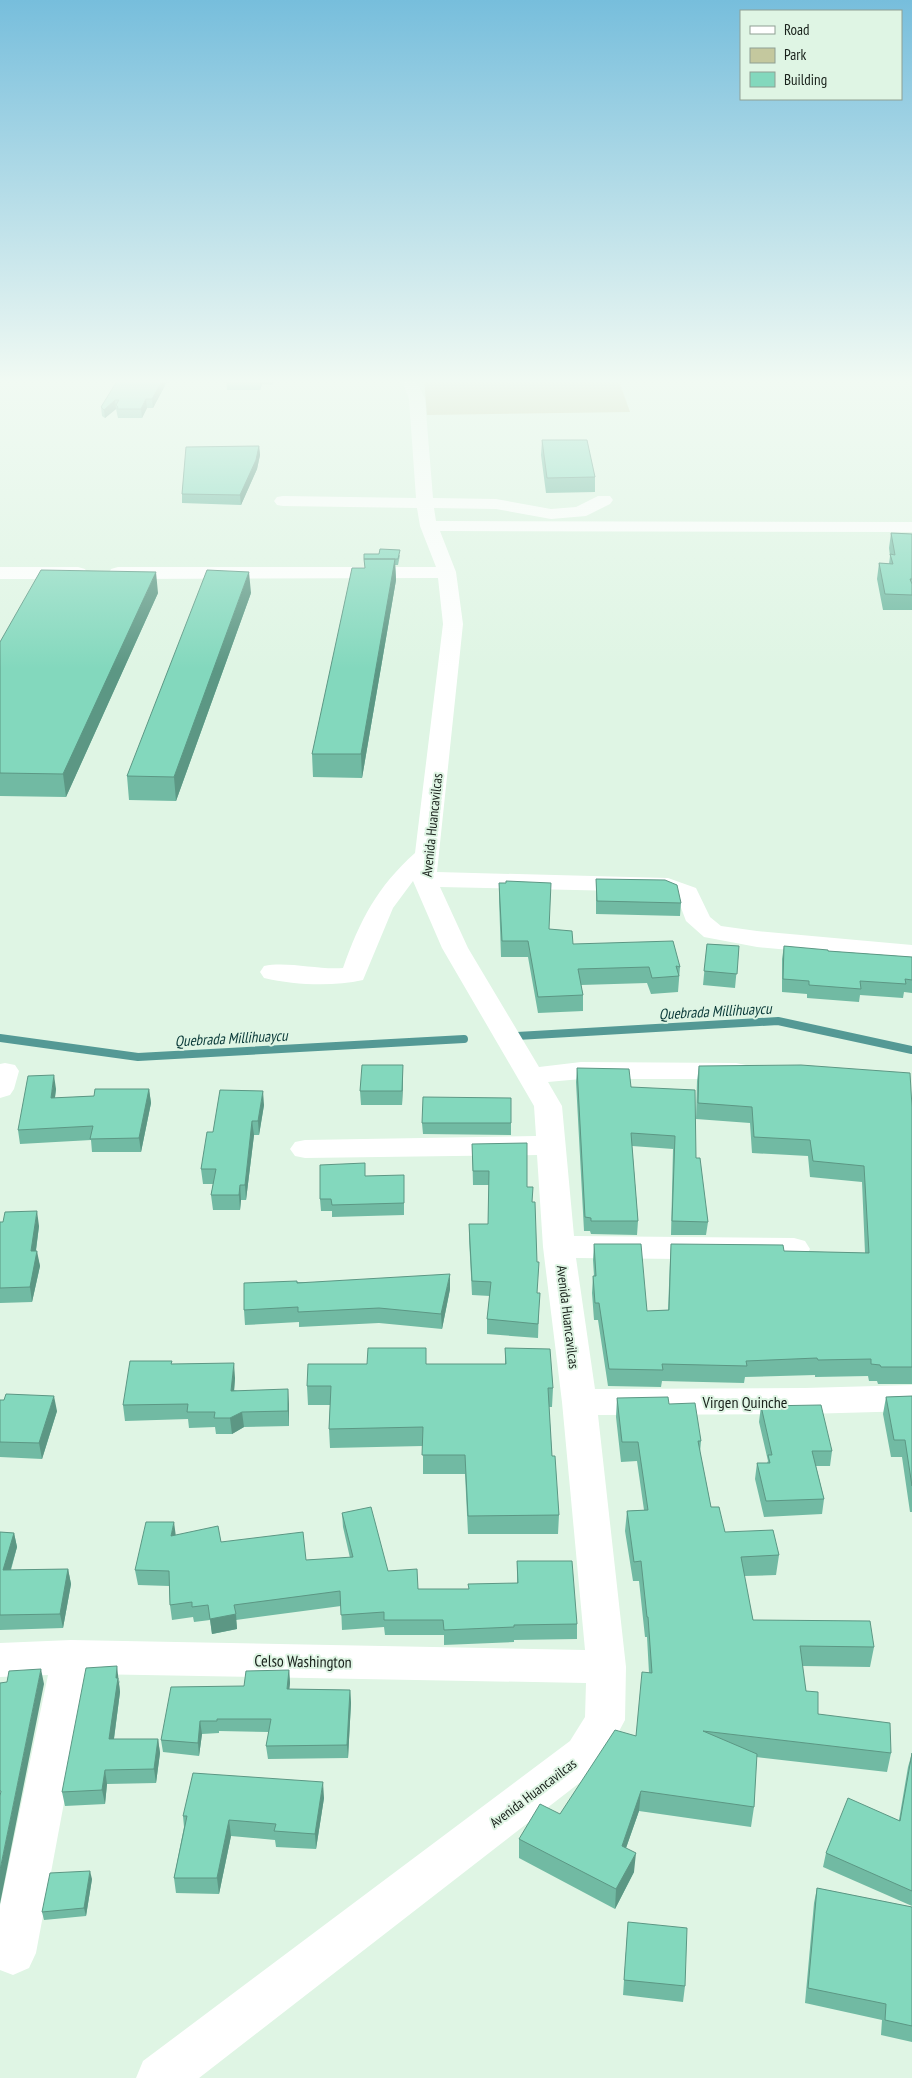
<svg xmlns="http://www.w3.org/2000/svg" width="912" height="2078" font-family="'PT Sans Narrow',sans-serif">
<rect width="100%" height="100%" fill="#dff5e4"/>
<!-- green -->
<path fill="#c4c89e" d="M424,378H618L630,412L427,415Z"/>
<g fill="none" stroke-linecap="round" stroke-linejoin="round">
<!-- stream -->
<path stroke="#549995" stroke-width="8" d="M517,1036L778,1021L912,1050
M0,1038L138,1057L464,1039"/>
<!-- minor -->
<path fill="#fff" fill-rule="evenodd" d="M401,378H415L425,399L433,498L496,499L551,509L576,507L598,496H610L613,500L610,504L586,516L551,519L496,509L434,508L436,521L912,522V532L440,531L456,572L463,624L437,872L668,878L696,888L710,917L721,926L757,931L912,945V961L757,947L704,937L686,921L677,897L664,892L440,887L468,948L539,1067L581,1062L736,1063L746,1065L750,1071L746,1077L736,1079H581L548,1082L562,1106L574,1236L794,1238L805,1241L810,1249L805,1257L794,1260L576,1258L595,1389L805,1388L912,1385V1411L805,1414L598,1415L626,1667L625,1720L600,1767L199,2078H136L143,2061L570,1741L585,1717L586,1683L88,1674L36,1953L29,1968L13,1975L0,1970V1906L48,1675L0,1677V1643L71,1640L585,1650L562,1402L543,1247L537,1155L305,1158L295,1156L290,1149L295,1142L305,1140L536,1136L534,1106L442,948L413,881L393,908L363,980C332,987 295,985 264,978L260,972L264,966C287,961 318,970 343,968C360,920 377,887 415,853L443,624L438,578L118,579L111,577L109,573L111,569L118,567H436L420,526L417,508L283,506L277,505L274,501L277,497L283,496L416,498L409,399Z
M0,567H78L85,569L87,573L85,577L78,579H0Z
M5,1063L15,1065L19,1071L14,1089L10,1095L0,1098V1064Z"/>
</g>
<!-- wall -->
<path fill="#71baa3" d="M84,378H169L153,408H147L142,418H118L116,409L105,418L102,416L101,407L118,381Z
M227,378H274L272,385L262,384L260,390H227L226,380Z
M542,440L595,477V492L546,493L541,455Z
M259,446L260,455L257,469L241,505L182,503V494Z
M891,533L912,534V610H883L877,579L879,563L889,564L890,556L889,548Z
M400,555L398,565H395L396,580L362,778L313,777L312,754L365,568Z
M158,593L66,797L0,796V642Z
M251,593L176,801L129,800L127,776Z
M596,879L681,903L680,916L596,914Z
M499,883L549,929L573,944L680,967L678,992L651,994L647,983L581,985L583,995V1011L538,1013L528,957H501L499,898Z
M707,944L739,946L735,988L703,985Z
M784,946L828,951L912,957V993L904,992L903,998L860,995L859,1002L807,998V994L782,992V959Z
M699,1066L912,1107V1384H878L877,1381H869L868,1376L815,1377V1375L745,1377L744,1383L662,1381L661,1387L608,1386L598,1320H594L592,1293L593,1276H594L593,1260L594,1244L647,1311L668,1310L670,1261L671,1244L784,1251L865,1253L862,1182L810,1177L808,1156L752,1153L750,1123L696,1119L697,1081Z
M577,1068L631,1087L696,1158L708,1222L706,1235H671L673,1149L632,1146L638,1221L637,1235L591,1234L590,1231H584L576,1082Z
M403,1080L402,1105H361L360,1091Z
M56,1089L55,1098L94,1096L149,1089L151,1103L141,1152H92L91,1140L20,1144L18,1130Z
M511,1098V1135L423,1134L422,1123Z
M264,1105L259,1135H254L246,1200H241L240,1210H213L211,1195L213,1184H203L201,1169L213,1132Z
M472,1144L527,1187L532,1202L537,1293L539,1307L538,1338L487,1334V1319L490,1296L472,1295L469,1238V1224H488L489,1185H473Z
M365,1176L404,1187V1215L332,1217V1211H321L320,1199Z
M0,1222L39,1226L36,1251L40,1266L32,1302L0,1303Z
M297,1282L450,1289L442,1329L379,1323L299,1327V1322L245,1325L244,1310Z
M426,1348V1364H505V1348L553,1388L552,1407H549L552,1456L559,1515L558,1534H468L465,1474H423V1446L330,1448L329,1429L330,1405H308L307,1386L367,1364Z
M172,1364L235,1378L234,1390L289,1404V1426L244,1427L232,1434H216L215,1427L189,1428L188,1419L125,1421L123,1405Z
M912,1396V1512H910L902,1457H891L883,1414L886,1397Z
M617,1398L669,1404L701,1441L700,1452L711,1507L725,1532L779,1555L776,1575L744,1576L753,1620L874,1647L870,1667L802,1666L806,1691L818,1714L891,1753L887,1772L756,1757L754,1807L751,1827L639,1811L626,1848L634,1872L615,1909L519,1858V1839L560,1814L636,1736L649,1673L647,1637H645L639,1581H633L625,1531L627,1511L644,1510L637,1461L621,1462L616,1417Z
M0,1400L57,1411L42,1459L0,1457Z
M761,1406L832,1451L830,1466H816L824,1499L822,1514L764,1517L755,1479L757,1463H767L768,1461L759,1422Z
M342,1513L388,1571L418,1589H468L517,1583V1561L577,1624V1639L514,1640V1642L444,1645V1635H385L384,1627L342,1630L341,1606L236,1620L237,1629L212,1634L210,1620L194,1622L193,1617L172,1620L170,1605L169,1586L138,1585L135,1570L176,1535L221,1542L306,1560L350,1558L343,1527Z
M0,1532L14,1533L17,1547L11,1570L68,1569L71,1584L63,1628L0,1630Z
M289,1670L290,1683L289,1689L350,1690L351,1703L348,1758L268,1759L266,1746L269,1732L219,1731V1733L202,1734L199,1756L163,1752L161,1740L244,1686Z
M120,1680L119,1684L120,1692L114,1739H158L160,1753L156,1783L107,1784L105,1804L65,1806L62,1792Z
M912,1753V1906L823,1867L826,1853L899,1820L908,1767Z
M324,1798L316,1849L276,1847L275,1840L231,1836L219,1894L176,1893L174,1878L184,1827L183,1816Z
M92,1879L86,1916L44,1920L42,1912Z
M817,1888L912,1907V2042L881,2035L882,2020L805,2003L814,1903Z
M628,1922L685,1986L683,2002L623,1995Z"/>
<!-- shaded-wall -->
<path fill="#5c9784" d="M164,378H169L153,408L152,399Z
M260,378H261L262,384L260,390L259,380Z
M272,378H274L272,385Z
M146,399L147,408L142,418L141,409Z
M115,400L116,409L105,418L104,410Z
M259,446L260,455L257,469L241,505L240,495Z
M395,559L396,580L362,778L361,754Z
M156,572L158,593L66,797L63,774Z
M249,572L251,593L176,801L174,777Z
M403,1065V1080L402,1105V1091Z
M54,1075L56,1089L53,1111L51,1098Z
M149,1089L151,1103L141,1152L139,1138Z
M263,1091L264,1105L259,1135L258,1121Z
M252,1121L254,1135L246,1200L245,1185Z
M240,1185L241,1200L240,1210L239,1195Z
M37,1211L39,1226L34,1264L37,1251L40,1266L32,1302L30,1287L31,1251Z
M450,1274V1289L442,1329L441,1314Z
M234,1363L235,1378L233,1406L231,1391Z
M288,1389L289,1404V1426L288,1411Z
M54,1396L57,1411L42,1459L39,1443Z
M242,1412L244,1427L232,1434L230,1418Z
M174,1522L176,1537L171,1536Z
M14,1533L17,1547L6,1585L3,1570Z
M68,1569L71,1584L63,1628L60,1614Z
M236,1614L237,1629L212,1634L210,1619Z
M117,1666L120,1692L112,1753L109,1739Z
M41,1669L44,1684L0,1904V1870Z
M289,1670L290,1683L288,1702L287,1689Z
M350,1690L351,1703L348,1758L347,1745Z
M200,1721L202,1734L199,1756L198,1743Z
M158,1739L160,1753L156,1783L154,1769Z
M105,1770L107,1784L105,1804L102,1790Z
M323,1782L324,1798L316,1849L315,1834Z
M641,1791L639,1811L620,1865L622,1846Z
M229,1820L231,1836L219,1894L217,1878Z
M636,1853L634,1872L615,1909L616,1889Z
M90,1871L92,1879L86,1916L84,1908Z"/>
<!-- building -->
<path fill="#83d8bd" stroke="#5c9784" d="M119,378H164L152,399H146L141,409H117L118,407L116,405L119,400H115L104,410L101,407Z
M227,378H260L259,380H226Z
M542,440H587L595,477L547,478Z
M259,446L256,460L240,495L182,494L186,447Z
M891,533L912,534V579H910L912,584V595L885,594L879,563L893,564L890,554L895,555Z
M380,549L400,550L398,559H364V554H379Z
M364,559H395L361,754H312L352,568H365Z
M41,570L156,572L63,774L0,773V642Z
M207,570L249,572L174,777L127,776Z
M596,879L665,880L677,885L681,903L597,901Z
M506,881L551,883L549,929L572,931L573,944L673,941L680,967L676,966L679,976L652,978L649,967L578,969L583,995L538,997L528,941H502L499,883H506Z
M707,944L739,946L737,974L704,971Z
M784,946L828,950V951L912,957V980L905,979L906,984L860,981L861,989L809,985V981L783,979Z
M362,1065H403L402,1091H360Z
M801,1065L910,1073L912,1107V1367H881L880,1365L871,1364V1359L818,1360L817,1358L746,1361L747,1366L662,1364L663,1370L609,1369L599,1303H595L593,1276H596L594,1244H641L647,1311L669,1310L671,1244L783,1245L784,1251L869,1253L864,1166L813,1161L810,1140L754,1137L752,1107L698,1103L699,1066Z
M577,1068L629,1069L631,1087L695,1090L696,1158H700L708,1222L672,1221L675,1136L631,1133L638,1221H591V1218L585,1217Z
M54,1075L51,1098L94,1096L95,1089H149L139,1138L90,1139L93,1126L18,1130L28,1076Z
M220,1090L263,1091L258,1121H252L245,1185H240L239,1195H211L216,1169H201L207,1132H213Z
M423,1097L511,1098V1123H422Z
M527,1143V1187H533L532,1202H535L537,1262H539L537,1293H540L538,1324L487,1319L491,1282L472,1281L469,1224H488L489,1171H473L472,1144Z
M365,1163V1176L404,1175V1203L332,1205L331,1199H320V1165Z
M37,1211L31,1251H37L30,1287L0,1288V1222H3L5,1212Z
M450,1274L441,1314L379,1308L298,1312V1307L244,1310V1283L297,1281V1283Z
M368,1348H426V1364H506L505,1348L550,1349L553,1388H548L552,1456H555L559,1515L468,1516L465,1455H422L423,1427L329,1429L331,1386H307L308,1364H367Z
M130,1361H172L171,1364L234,1363L231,1391L288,1389V1411L242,1412L230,1418H214L215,1412H187L188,1404L123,1405Z
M6,1394L54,1396L39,1443L0,1442V1400H4Z
M912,1396V1486L905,1440H894L886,1397Z
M668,1397L669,1404L695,1403L701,1441H698L711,1507H719L725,1532L773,1530L779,1555L741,1557L753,1620L870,1621L874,1647L800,1646L806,1691L818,1692V1714L890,1723L891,1753L703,1731L757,1754L754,1807L641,1791L622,1846L636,1853L616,1889L519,1839L540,1804L560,1814L615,1730L636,1736L642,1672L652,1673L648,1617H647L641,1561L634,1562L627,1511L648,1510L638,1442H622L617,1398Z
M821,1405L832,1451H812L824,1499L766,1501L757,1463H770L768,1455H772L761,1406Z
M371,1507L388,1571L417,1569L418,1589H469L468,1584L518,1583L517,1561H572L577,1624L514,1625V1627L444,1630L443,1620H384V1612L341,1615L340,1591L234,1605L236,1614L210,1619L208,1605L192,1607V1602L170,1605L169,1571L135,1570L146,1522H174L171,1536L218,1526L221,1542L303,1532L306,1560L353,1557L342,1513Z
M0,1532L14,1533L3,1570L68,1569L60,1614L0,1615Z
M117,1666L116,1678H118L109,1739H158L154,1769L105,1770L102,1790L62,1792L86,1668Z
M41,1669L0,1870V1796L1,1791H0V1683L7,1682L9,1671Z
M289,1670L287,1689L350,1690L347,1745L266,1746L271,1719H217V1721H200L198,1743L161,1740L171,1687L244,1686L246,1671Z
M912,1753V1891L826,1853L848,1798L900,1821Z
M193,1773L323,1782L315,1834L274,1831L276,1824L229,1820L217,1878H174L187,1816H183Z
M90,1871L84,1908L42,1912L50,1873Z
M817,1888L912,1907V2026L885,2020L886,2004L808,1988Z
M628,1922L687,1928L685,1986L624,1980Z"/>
<!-- sky -->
<linearGradient id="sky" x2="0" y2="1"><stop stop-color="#77bedc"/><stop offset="0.57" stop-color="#f1faf3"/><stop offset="1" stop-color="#f1faf3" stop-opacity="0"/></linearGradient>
<rect width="912" height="669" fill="url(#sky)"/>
<g text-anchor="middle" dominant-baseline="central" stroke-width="4" stroke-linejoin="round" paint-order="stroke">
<!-- street labels -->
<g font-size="14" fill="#18201a" stroke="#dff5e4">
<text transform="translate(432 825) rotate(-84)">Avenida Huancavilcas</text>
<text transform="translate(568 1317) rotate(83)">Avenida Huancavilcas</text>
<text transform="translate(533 1793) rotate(-37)">Avenida Huancavilcas</text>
</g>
<!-- water labels -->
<g font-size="15" font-style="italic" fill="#093938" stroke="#dff5e4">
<text transform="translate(715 1011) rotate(-3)">Quebrada Millihuaycu</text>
<text transform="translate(231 1038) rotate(-3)">Quebrada Millihuaycu</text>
</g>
<!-- near-street labels -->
<g font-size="16" fill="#18201a" stroke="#dff5e4">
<text x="745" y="1402">Virgen Quinche</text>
<text transform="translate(303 1661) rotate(1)">Celso Washington</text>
</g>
</g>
<!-- legend -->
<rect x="740" y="10" width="162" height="90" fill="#dff5e4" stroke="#8fa093"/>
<rect x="750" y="26" width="25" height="8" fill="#ffffff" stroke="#8fa093"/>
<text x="784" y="35" font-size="15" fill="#18201a">Road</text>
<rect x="750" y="48" width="25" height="15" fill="#c4c89e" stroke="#8fa093"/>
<text x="784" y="60" font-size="15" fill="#18201a">Park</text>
<rect x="750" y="72" width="25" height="15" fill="#83d8bd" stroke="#8fa093"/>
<text x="784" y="85" font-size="15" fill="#18201a">Building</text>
</svg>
